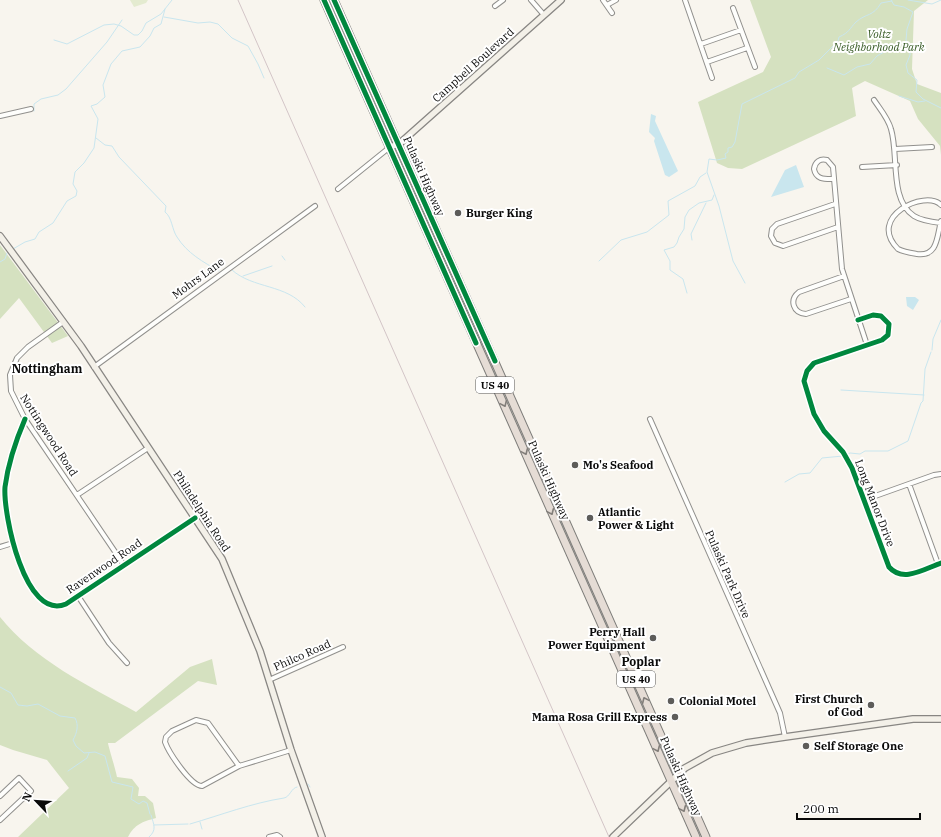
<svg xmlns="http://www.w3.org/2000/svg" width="941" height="837" font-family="'IBM Plex Serif',serif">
<rect width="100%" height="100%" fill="#f8f5ee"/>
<!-- green -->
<path fill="#e4ebd0" d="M130,0H148L146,3L134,7Z"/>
<!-- forest -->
<path fill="#d5e1c0" d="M750,0H928L914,11L912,69L917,84L941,93V155L940,146L918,119L910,101L865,81L852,88L856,116L742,169L728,168L717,163L698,102L763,72L771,57Z
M0,245L68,336L52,343L19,298L0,319Z
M0,617C34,660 89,686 136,712L190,667L212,659L217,685L198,681L115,743H108C108,745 116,771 117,777L132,779L139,788L138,796H145L153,803L156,818C142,822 135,824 128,837H18L69,788L47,760L13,750L0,745Z"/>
<!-- water -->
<path fill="#c9e6ee" d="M651,114L656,116L655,121L678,171L669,177L665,175L654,141L655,138L649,132Z
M796,165L804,187L771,197L785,170Z
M906,297H915L919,300L913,310L907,306Z"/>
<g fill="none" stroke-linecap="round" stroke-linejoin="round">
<!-- stream -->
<path stroke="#c9e6ee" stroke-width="1" d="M891,0L894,5L904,7L913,12L907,29L906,40L910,46V55L906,65L908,73L917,80L916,92L923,99L941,108
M908,0L932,4L941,0
M164,17L198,23L210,22L218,24L232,38L248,46L258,64L264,78
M54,40L67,44L104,25L114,24L121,26L134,35H138L142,31L146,23L161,14L172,0
M827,68L844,75L857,67L870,64L877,56L886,51L909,49
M899,96L918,102L925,101
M34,111V104L41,99L58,95L66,89L107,42L122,20
M96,138L105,145L112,146L119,157L166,206L165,212C172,217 172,230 177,237C187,253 203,262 219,271
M692,240L691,234L706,203
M13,249L25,242L35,239L39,232L53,223L67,201L76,196L77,191L73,184L75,172L84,163L94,148L98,119L91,106L97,104L105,97L103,85L111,64L122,51L140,47L150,36L154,28L161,24L165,9
M282,256L285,260
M599,261L621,240L647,232L669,215L668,201L695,186L700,177L706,173
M0,262L5,259L7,253
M232,270C253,289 287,284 305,307
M243,276L272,266
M745,283L733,261L719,206L707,172L709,159L717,160L726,158L725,154L728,152V148L732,147L735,142L742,104L795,78L799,72L819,60L838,41L839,37C850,32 849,29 856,22C866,13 873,17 881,3L892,1
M687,293L683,279L670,270V261L664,250L674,247L677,243L679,237L684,229L685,217L689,210L699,203L712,200L714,195
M932,350L933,339L941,320
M841,390L924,395
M846,455L850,453L860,454L865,451H888L908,441L921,403L923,401L925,369L931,352
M785,482L799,474L810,473L822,458L843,456
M0,687L11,693L18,705L27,706L38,704L60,716L75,718C79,725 77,733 73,740L76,746L84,753L95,752L105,756L112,782L133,787L131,799L139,804L143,801L147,803L150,814
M68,771L87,758L89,753
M308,784L310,787
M200,822L202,829
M190,824C221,815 252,803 284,798C290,797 291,788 297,787
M154,825L188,824
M149,837C157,830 154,825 151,815"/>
<!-- street casing -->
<g stroke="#91908d" stroke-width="6">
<path id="street" d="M531,0L544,15
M603,0L612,13
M685,0L712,78
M607,5L616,0
M495,6L503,0
M733,8L755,67
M701,44L741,30
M707,62L747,48
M874,100C880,109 888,118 891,129C899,155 889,200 914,216C922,221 932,222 941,223
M0,116L31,109
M895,149L932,147
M862,167L897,165
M834,179C825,179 816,180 814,169C815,162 820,158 827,160L833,167L842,269L867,345
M338,189L390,147
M835,204L777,224L772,229L771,236L775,243L783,246L838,227
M941,205C925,189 866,217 898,249C904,252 911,253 917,254C938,257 937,236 941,221
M844,276L799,292C789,300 793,313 806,314L851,299
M858,320L873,315L881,316L889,324L888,335L882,340L814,363L807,371L804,381L814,414L824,431L843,452L852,468L889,567C903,583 924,569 941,563
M63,322L28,347L17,358L10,375L11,391L25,419L124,565
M94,367L315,206
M25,419C16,440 8,464 5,487C3,514 25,622 66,604L195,518
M650,419L780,713L785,737
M909,484L938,564
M77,495L148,448
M864,500L934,475L941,474
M0,547L13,543
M78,596L109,643L127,663
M269,680L343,647
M196,720L208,723L239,766L202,786C191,786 169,753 165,742L166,737L172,731Z
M239,766L291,750
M0,796L19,778L31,791L0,820
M269,837L277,835L280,837"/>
</g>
<!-- secondary casing -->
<g stroke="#888683" stroke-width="8">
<path id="secondary" d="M390,147L399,144L561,0
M0,236L81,346L222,559L260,651L291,750L322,837
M613,837L685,768L712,753L746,743L785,737L913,719H941"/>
</g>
<!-- highway casing -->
<g stroke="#7e7d7a" stroke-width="9">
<path id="highway" d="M324,0L696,837
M334,0L706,837"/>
</g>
<!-- street -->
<use href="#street" stroke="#fefefc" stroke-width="4"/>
<!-- secondary -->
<use href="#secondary" stroke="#f3f0e8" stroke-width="5.5"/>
<!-- highway -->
<use href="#highway" stroke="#e5dcd5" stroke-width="7"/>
<!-- rail -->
<path stroke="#d3c5c7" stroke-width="1" d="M238,0L609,837"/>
<!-- cycleway casing -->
<g stroke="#fff" stroke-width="8">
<path id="cycleway" d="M324,0L476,343
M334,0L495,361
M858,320L873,315L881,316L889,324L888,335L882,340L814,363L807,371L804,381L814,414L824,431L843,452L852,468L889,567C903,583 924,569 941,563
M25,419C16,440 8,464 5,487C3,514 25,622 66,604L195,518"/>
</g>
<!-- cycleway -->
<use href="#cycleway" stroke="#00873e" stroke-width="5"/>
</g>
<!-- one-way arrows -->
<defs><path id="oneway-chevron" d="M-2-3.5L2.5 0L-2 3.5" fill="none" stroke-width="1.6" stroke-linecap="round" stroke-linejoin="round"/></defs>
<g stroke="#827e7a">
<use href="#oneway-chevron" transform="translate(504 404) rotate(66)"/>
<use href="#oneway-chevron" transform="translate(525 452) rotate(66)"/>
<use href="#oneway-chevron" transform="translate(551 512) rotate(66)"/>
<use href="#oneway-chevron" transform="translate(645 700) rotate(-114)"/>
<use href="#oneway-chevron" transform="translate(657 749) rotate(66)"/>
<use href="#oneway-chevron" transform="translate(683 809) rotate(66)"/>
</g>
<!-- markers -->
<g fill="#5d5c5a" stroke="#fff" stroke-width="1.5">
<circle cx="458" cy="213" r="4"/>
<circle cx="575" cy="465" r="4"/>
<circle cx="590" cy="518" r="4"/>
<circle cx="653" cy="638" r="4"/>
<circle cx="671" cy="701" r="4"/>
<circle cx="871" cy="705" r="4"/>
<circle cx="675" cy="717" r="4"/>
<circle cx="806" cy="746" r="4"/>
</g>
<g text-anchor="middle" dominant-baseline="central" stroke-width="4" stroke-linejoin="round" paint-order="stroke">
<!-- shield labels -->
<g fill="#fff" stroke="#545454" stroke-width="1">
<rect x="476" y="377" width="38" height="16" rx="3"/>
<rect x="617" y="671" width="38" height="16" rx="3"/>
</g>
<g font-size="10" font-weight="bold" fill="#0a0a0a">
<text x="495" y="385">US 40</text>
<text x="636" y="679">US 40</text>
</g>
<!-- park labels -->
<g font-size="11" font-style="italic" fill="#355923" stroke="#fff">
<text x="879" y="34">Voltz<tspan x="879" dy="13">Neighborhood Park</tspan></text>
</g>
<!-- street labels -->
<g font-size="11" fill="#0a0a0a" stroke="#fff">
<text transform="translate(473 65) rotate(-42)">Campbell Boulevard</text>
<text transform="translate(424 176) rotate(66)">Pulaski Highway</text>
<text transform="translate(198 278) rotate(-36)">Mohrs Lane</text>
<text transform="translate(49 435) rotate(57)">Nottingwood Road</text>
<text transform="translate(549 480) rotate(66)">Pulaski Highway</text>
<text transform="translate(875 503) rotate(69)">Long Manor Drive</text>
<text transform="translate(202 511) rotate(57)">Philadelphia Road</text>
<text transform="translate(104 566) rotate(-34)">Ravenwood Road</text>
<text transform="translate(728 574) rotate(66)">Pulaski Park Drive</text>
<text transform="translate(302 655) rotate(-24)">Philco Road</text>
<text transform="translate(681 776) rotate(66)">Pulaski Highway</text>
</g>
<!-- poi labels -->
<g font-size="11" font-weight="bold" fill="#0a0a0a" stroke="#fff" text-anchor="start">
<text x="466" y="213">Burger King</text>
<text x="583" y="465">Mo's Seafood</text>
<text x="598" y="512">Atlantic<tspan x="598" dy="13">Power &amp; Light</tspan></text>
<text x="645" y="632" text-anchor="end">Perry Hall<tspan x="645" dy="13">Power Equipment</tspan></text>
<text x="863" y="699" text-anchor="end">First Church<tspan x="863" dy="13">of God</tspan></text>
<text x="679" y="701">Colonial Motel</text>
<text x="667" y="717" text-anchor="end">Mama Rosa Grill Express</text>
<text x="814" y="746">Self Storage One</text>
</g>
<!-- neighbourhood labels -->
<g font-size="12" font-weight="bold" fill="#0a0a0a" stroke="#fff">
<text x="47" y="368">Nottingham</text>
<text x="641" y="661">Poplar</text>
</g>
</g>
<!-- north arrow -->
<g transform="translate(36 801) rotate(295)" stroke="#ffffff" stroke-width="3" paint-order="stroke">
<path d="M0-3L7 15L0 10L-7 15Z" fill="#0a0a0a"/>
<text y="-6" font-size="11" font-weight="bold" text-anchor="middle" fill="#0a0a0a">N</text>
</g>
<!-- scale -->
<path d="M797 813v6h123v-6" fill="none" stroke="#0a0a0a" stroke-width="2"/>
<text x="803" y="813" font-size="12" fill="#0a0a0a" stroke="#ffffff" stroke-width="3" paint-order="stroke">200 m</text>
</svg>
